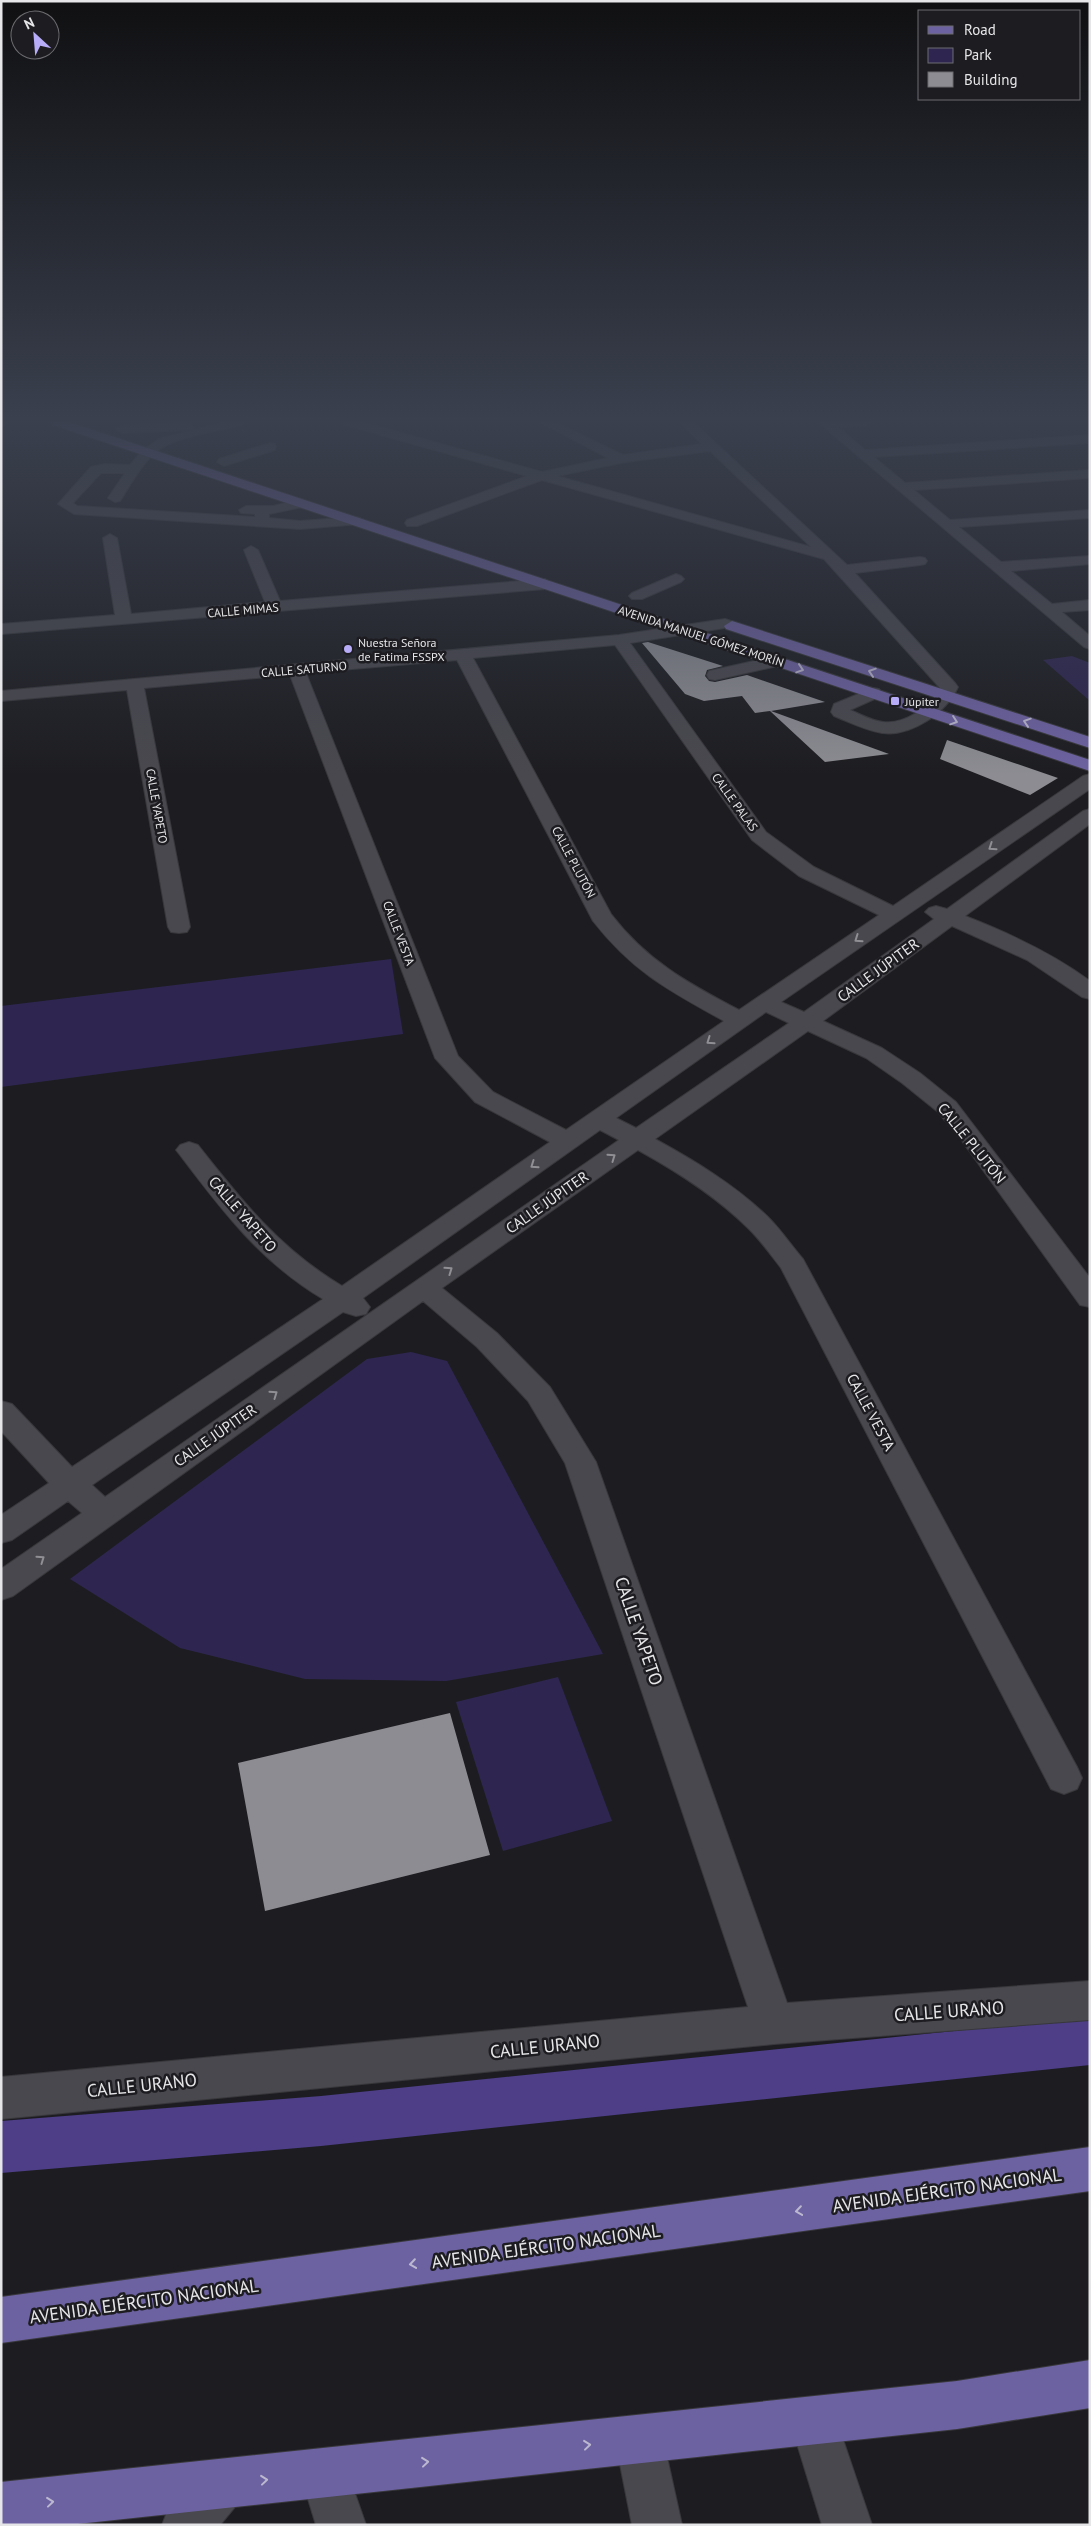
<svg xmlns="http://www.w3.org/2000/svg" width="1091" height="2526" font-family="'PT Sans',sans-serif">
<rect width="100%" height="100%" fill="#1d1d21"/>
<!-- green -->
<path fill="#2e2650" d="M1072,656L1090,663V701L1043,660Z
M391,959L403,1034L1,1087V1006Z
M411,1352L447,1361L603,1654L446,1681L305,1679L180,1648L70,1579L367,1359Z
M558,1677L612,1821L503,1851L456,1702Z"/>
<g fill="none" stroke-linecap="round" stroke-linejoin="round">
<!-- canal -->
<path fill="#4d3e87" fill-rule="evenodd" d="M1090,2017V2065L321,2146L1,2173V2121L321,2096Z"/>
</g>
<!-- building -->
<path fill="#8c8c92" d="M648,642L723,666L707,670L705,676L709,681L715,682L747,675L825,702L771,711L889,754L825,762L770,711L755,713L742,696L704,701L685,694L642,643Z
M947,740L1058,778L1030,795L940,759Z
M450,1713L490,1855L265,1911L238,1763Z"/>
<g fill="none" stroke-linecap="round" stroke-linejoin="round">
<!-- minor casing -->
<g stroke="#38383c" stroke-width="2">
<path id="minor" d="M1,422H8L1,427Z
M224,422H244L242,425C223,430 184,436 167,445C145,456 133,481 120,501L115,502L108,498L125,473H101L73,503L77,506L255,517V514L241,513L239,510L246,506H273L302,499L309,503L307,506L269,514V518L300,521L355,517L360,518L362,521L360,524L300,529L74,514L58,504L91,467L105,464L130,465L143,450L159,439Z
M343,422H362L542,472L608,458L540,422H555L623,455L702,444L680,422H693L847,565L920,557L925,558L927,561L925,564L920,565L855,573L955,683L958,687C946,713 911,737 882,733C865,730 849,722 834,716L831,712L834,704L873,688L879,689L882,693L879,697L850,710C860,714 872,721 883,722C904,725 932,706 940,688L824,559L542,480L417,526H407L405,523L407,520L527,476L345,425ZM710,451L811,547L557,476L626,462Z
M818,422H871L865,426L838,427L865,450L1090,435V443L874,457L905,483L1090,470V478L914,490L950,520L1090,510V518L959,527L1001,562L1090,556V564L1011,571L1052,604L1090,600V610L1062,612L1090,636V649L1084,647Z
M188,423L194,427L192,430L122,433L116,429L122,425Z
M270,443L275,444L276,447L275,450L224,466L217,462L219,459Z
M110,534L117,538L131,614L265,602L244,550L251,546L258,550L280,601L545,579L553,584L545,589L1,634V624L115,615L103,538Z
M676,574L681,576L684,579L681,582L642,599H632L629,596L632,593Z
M725,619L731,621L733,624L731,627L630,643L766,832L814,867L893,906L1083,776L1090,774V789L781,1002L804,1012L934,919L925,912L929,908L936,906L947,909L1083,811L1090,809V824L965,916C1009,933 1052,953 1090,981V999L1082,997L1027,960L952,926L823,1021L882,1048L920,1073L956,1102L1090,1278V1307L1080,1305L962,1141L938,1112L902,1083L866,1058L808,1031L655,1139C695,1161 735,1185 768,1217C781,1230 791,1245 803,1259L1077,1767L1082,1778L1077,1789L1064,1794L1051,1789L781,1268C771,1255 761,1241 749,1229C717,1197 678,1172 638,1150L442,1288L497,1333L550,1387L596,1462L787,2003L1090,1981V2020L774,2044L1,2119V2077L748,2007L565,1463L528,1401L477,1347L423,1301L13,1596L1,1600V1569L82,1513L68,1501L12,1540L1,1543V1515L49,1483L1,1431V1401L12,1404L72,1467L323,1299C261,1262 223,1212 180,1155L176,1150L180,1145L189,1142L198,1145C242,1201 280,1249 342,1286L550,1142L475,1102L435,1058L290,675L144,688L190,927L187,932L179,933L171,932L168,927L127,690L1,701V691L619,635ZM615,645L752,840L799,876L879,915L739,1010C688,983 647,961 611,914L473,658ZM457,660L593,921C633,972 668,990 724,1021L566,1130L493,1092L458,1056L306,673ZM766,1012L789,1023L636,1128L616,1118ZM600,1130L619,1140L105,1497L92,1485L343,1312L356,1316L366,1314L370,1307L363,1298Z
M776,656L782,657L784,661L782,665L715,680L709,679L707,675L709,671Z
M814,2397L831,2404L872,2525H822L790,2421L797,2404Z
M639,2415L656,2422L663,2439L682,2525H632L615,2439L622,2422Z
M325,2448L342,2456L366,2525H316L300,2473L308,2456Z
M221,2459L239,2466L246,2484L239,2502L220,2525H162L169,2507L203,2466Z"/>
</g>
<!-- major casing -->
<g stroke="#38383c" stroke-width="2">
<path id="major" d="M51,422H69L1090,760V771L53,425Z
M732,621L1090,737V748L726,629L724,626Z
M1090,2147V2191L1,2343V2297Z
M1090,2360V2408L957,2429L68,2525H1V2482L957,2381Z"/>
</g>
<!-- minor -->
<use href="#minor" fill="#49484e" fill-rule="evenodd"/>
<!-- major -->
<use href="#major" fill="#6d62a1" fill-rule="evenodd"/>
</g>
<!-- one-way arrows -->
<defs><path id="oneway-chevron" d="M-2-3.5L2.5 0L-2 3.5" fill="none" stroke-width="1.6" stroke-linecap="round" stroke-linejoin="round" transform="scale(1.25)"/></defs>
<g stroke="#bcb8d0">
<use href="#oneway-chevron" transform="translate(800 669) rotate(18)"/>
<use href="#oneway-chevron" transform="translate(872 672) rotate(-162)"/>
<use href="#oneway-chevron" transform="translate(954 721) rotate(19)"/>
<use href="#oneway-chevron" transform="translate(1027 722) rotate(-162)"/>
<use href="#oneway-chevron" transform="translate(799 2211) rotate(172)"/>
<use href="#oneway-chevron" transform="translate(413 2264) rotate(172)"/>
<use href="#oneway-chevron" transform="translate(587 2445) rotate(-6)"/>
<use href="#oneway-chevron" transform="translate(425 2462) rotate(-6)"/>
<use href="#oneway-chevron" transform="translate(264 2480) rotate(-6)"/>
<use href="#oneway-chevron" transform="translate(50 2502) rotate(-6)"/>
</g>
<g stroke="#908f94">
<use href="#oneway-chevron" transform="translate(992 847) rotate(146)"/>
<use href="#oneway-chevron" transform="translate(858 939) rotate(145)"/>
<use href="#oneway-chevron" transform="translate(710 1041) rotate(145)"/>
<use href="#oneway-chevron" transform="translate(612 1157) rotate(-35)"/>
<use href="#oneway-chevron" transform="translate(534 1165) rotate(145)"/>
<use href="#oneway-chevron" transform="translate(449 1270) rotate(-35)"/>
<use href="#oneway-chevron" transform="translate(274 1394) rotate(-35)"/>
<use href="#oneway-chevron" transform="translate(41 1559) rotate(-35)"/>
</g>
<!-- sky -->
<linearGradient id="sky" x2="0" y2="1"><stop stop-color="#101012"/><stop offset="0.54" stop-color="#3a404e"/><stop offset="1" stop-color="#3a404e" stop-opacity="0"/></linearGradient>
<rect width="1091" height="775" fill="url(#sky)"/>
<!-- markers -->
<g fill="#b6acf8" stroke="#1d1d21" stroke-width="2">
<circle cx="348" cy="649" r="5"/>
<rect x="890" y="696" width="10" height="10" rx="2.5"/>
</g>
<g text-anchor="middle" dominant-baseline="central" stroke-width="5" stroke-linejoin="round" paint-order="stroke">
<!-- far-street labels -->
<g font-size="12" fill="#e6e6e9" stroke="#1d1d21">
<text transform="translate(243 610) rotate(-5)">CALLE MIMAS</text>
<text transform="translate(701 636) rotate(18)">AVENIDA MANUEL GÓMEZ MORÍN</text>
<text transform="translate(304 669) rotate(-5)">CALLE SATURNO</text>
<text transform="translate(735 802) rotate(54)">CALLE PALAS</text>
<text transform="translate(157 806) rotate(80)">CALLE YAPETO</text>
<text transform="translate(574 862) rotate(62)">CALLE PLUTÓN</text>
<text transform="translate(399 933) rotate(69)">CALLE VESTA</text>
</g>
<!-- far-poi labels -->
<g font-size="12" fill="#e6e6e9" stroke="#1d1d21" text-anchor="start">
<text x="358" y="642">Nuestra Señora<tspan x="358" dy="14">de Fatima FSSPX</tspan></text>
<text x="905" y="701">Júpiter</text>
</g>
<!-- street labels -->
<g font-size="15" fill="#e6e6e9" stroke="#1d1d21">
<text transform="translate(878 970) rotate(-36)">CALLE JÚPITER</text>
<text transform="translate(972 1143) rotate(51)">CALLE PLUTÓN</text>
<text transform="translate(547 1202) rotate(-35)">CALLE JÚPITER</text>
<text transform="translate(243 1214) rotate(49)">CALLE YAPETO</text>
<text transform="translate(871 1412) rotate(62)">CALLE VESTA</text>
<text transform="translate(215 1435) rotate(-35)">CALLE JÚPITER</text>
</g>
<!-- near-street labels -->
<g font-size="18" fill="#e6e6e9" stroke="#1d1d21">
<text transform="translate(639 1631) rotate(71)">CALLE YAPETO</text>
<text transform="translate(949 2011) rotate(-4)">CALLE URANO</text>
<text transform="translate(545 2046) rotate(-6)">CALLE URANO</text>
<text transform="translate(142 2085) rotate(-6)">CALLE URANO</text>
<text transform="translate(947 2190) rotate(-8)">AVENIDA EJÉRCITO NACIONAL</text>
<text transform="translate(546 2246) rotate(-8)">AVENIDA EJÉRCITO NACIONAL</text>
<text transform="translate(144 2301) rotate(-8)">AVENIDA EJÉRCITO NACIONAL</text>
</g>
</g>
<!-- border -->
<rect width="1091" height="2526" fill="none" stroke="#e6e6e9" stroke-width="5"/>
<!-- legend -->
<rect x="918" y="10" width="162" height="90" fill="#1d1d21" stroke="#6d6d71"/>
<rect x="928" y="26" width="25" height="8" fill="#6d62a1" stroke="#6d6d71"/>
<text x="964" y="35" font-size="15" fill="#e6e6e9">Road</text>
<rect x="928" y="48" width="25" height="15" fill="#2e2650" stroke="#6d6d71"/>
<text x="964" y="60" font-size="15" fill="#e6e6e9">Park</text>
<rect x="928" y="72" width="25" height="15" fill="#8c8c92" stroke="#6d6d71"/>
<text x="964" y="85" font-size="15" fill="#e6e6e9">Building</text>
<!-- north arrow -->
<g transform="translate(35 35) rotate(334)"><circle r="24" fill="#1d1d21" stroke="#6d6d71"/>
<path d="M0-4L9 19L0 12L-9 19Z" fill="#b6acf8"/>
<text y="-8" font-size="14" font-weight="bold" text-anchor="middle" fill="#e6e6e9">N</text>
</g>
</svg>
